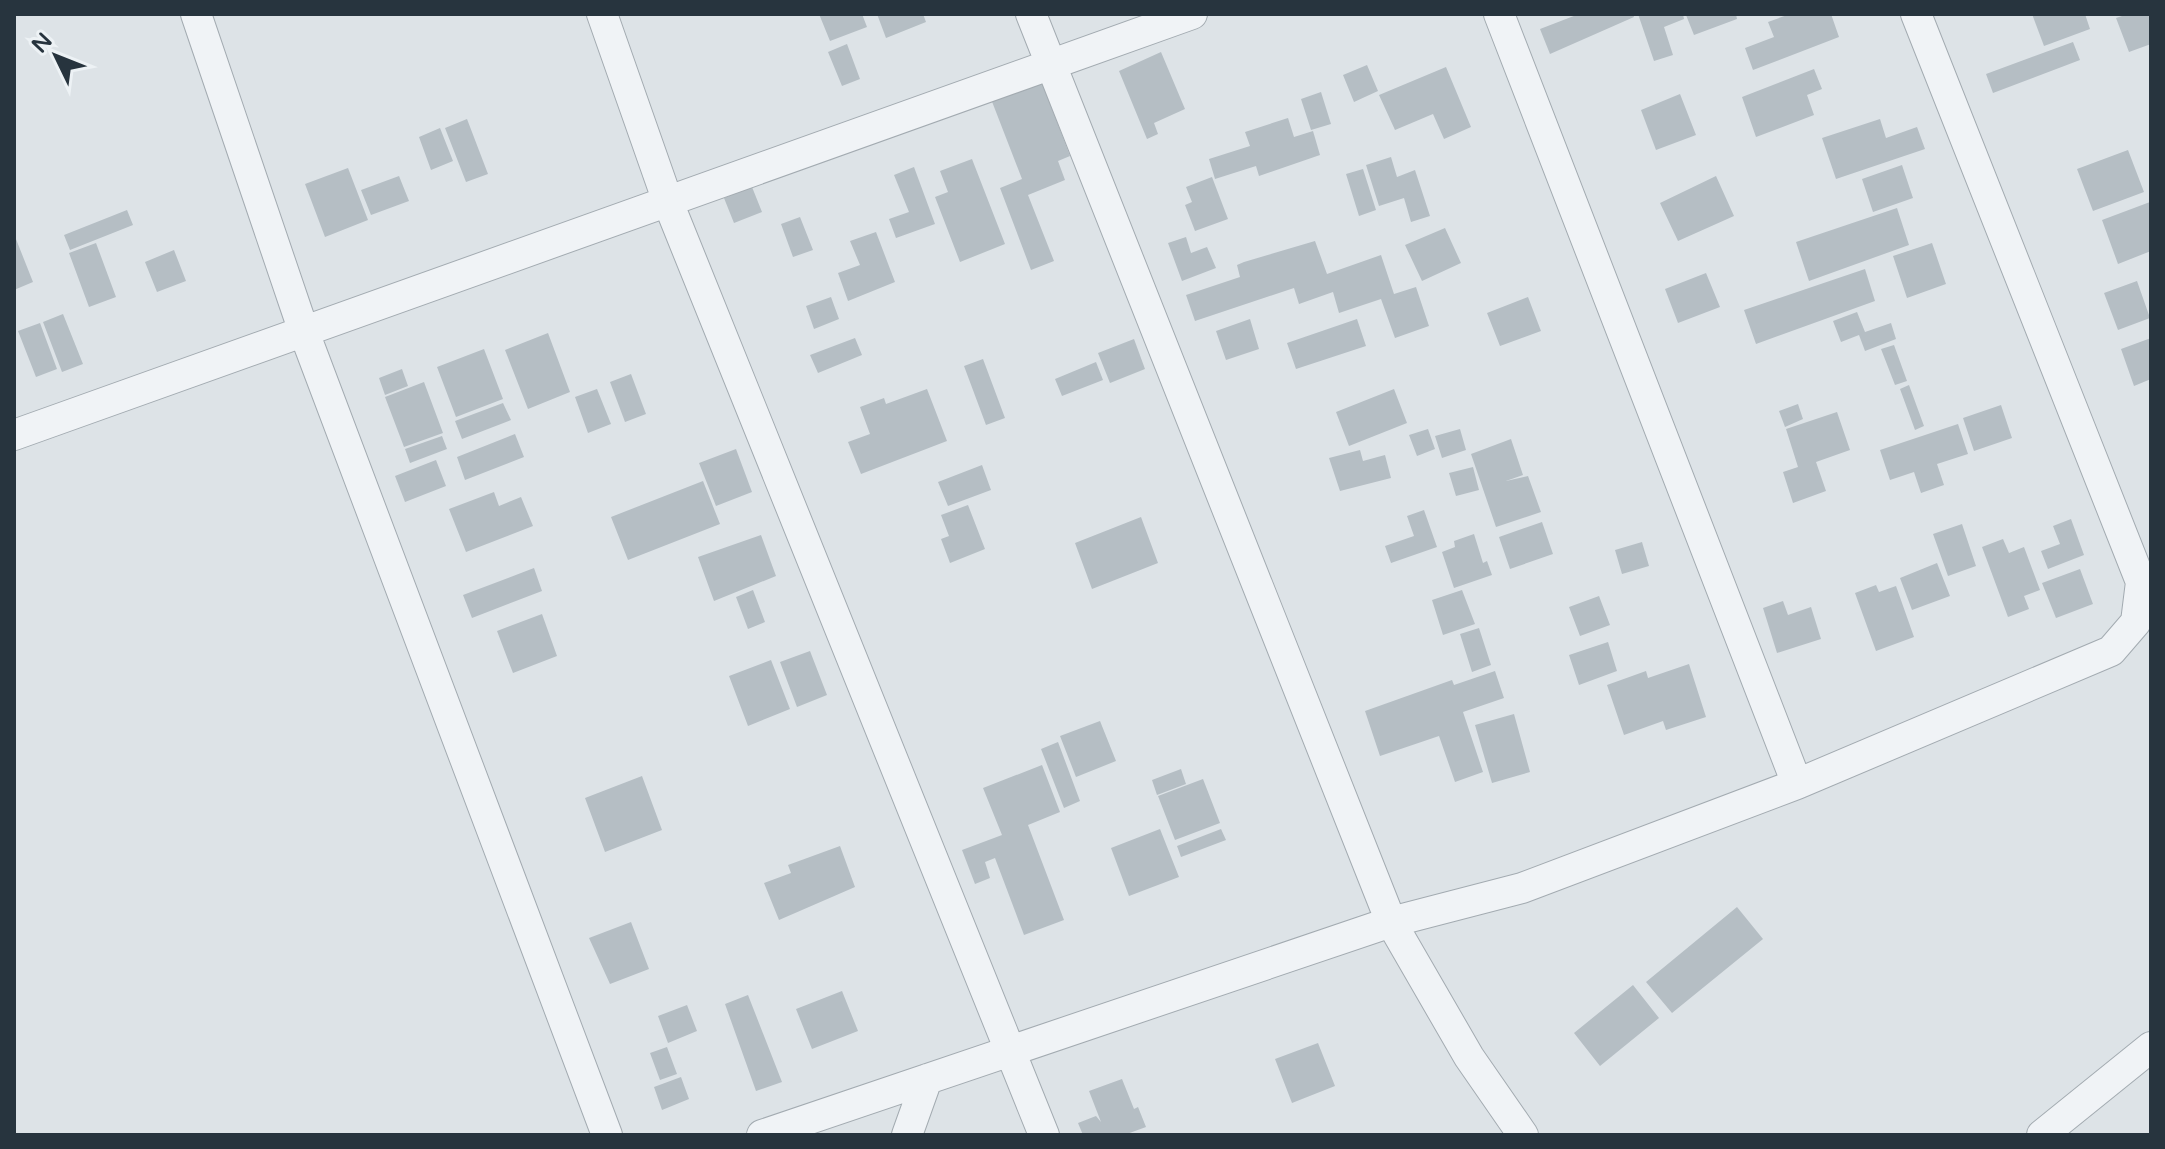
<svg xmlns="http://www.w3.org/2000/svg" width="2165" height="1149" font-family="'Varela Round',sans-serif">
<rect width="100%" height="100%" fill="#dde3e7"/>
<!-- building -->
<path fill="#b5bec4" d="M819,14H862L867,27L830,41Z
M877,14H923L926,22L886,38Z
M1579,14H1633L1634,17L1550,54L1540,29Z
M1638,14H1683L1684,19L1664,27L1673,55L1654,61Z
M1736,14L1737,19L1694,35L1686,15Z
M1790,14H1831L1839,37L1753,70L1745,48L1774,37L1768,22Z
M2032,14H2085L2090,29L2044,46Z
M2128,14L2151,16V44L2129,52L2116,18Z
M2073,42L2080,60L1993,93L1986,74Z
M847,44L860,79L842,86L828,52Z
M1161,52L1185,109L1154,123L1158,134L1147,139L1119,71Z
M1367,65L1378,91L1354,102L1343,75Z
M1446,67L1471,127L1444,139L1433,114L1395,130L1379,95Z
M1814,69L1822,89L1807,95L1814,115L1756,137L1742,97Z
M1041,80L1070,156L1058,161L1065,180L1028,195L1054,261L1031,270L1000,188L1022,179L991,99Z
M1321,92L1331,124L1311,130L1301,99Z
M1680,94L1696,135L1656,150L1641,110Z
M1288,118L1294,137L1313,131L1320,155L1259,176L1256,166L1215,179L1209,159L1250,146L1245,132Z
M467,119L488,174L466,182L445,128Z
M1880,119L1886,138L1917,127L1925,149L1836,179L1822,138Z
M440,128L453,161L431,170L419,137Z
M2128,150L2144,192L2093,211L2077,169Z
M1391,157L1397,177L1415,170L1430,216L1411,222L1404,198L1379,206L1366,165Z
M972,159L1005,244L960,262L935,197L948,192L940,171Z
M1902,165L1913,198L1873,212L1862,179Z
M914,167L935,224L896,238L889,219L909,212L894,175Z
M348,168L368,220L325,237L305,184Z
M1363,169L1376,210L1359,216L1346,174Z
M399,176L409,201L371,215L361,190Z
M1716,176L1734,216L1678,241L1660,203Z
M1212,177L1228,219L1195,231L1185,205L1192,202L1186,187Z
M752,187L762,212L734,223L724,198Z
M2150,202L2151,251L2118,264L2102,220Z
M1897,208L1909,245L1809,281L1796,242Z
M127,210L133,225L70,250L64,235Z
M800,217L813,250L793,257L781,224Z
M1445,228L1461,263L1422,281L1405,245Z
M876,232L895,282L848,301L838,273L860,265L850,241Z
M14,234L33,282L14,290Z
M1186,237L1191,253L1207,247L1216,268L1182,281L1168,243Z
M1315,241L1327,274L1381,255L1394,294L1416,287L1429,326L1395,338L1381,299L1339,313L1333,292L1299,304L1294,288L1195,321L1186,295L1240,277L1237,265L1244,262Z
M96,243L116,297L89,307L69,253Z
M1932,243L1946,284L1907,298L1893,256Z
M174,250L186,281L157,292L145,262Z
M1865,269L1875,301L1756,344L1744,310Z
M1706,273L1720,307L1678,323L1665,289Z
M2137,281L2150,318L2118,330L2104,293Z
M831,297L839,319L814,329L806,306Z
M1528,297L1541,331L1500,346L1487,313Z
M1857,312L1865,332L1891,323L1896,339L1865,351L1859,335L1841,342L1833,321Z
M63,314L83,364L62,372L43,322Z
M1250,319L1259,349L1226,360L1216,331Z
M1357,319L1366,346L1296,369L1287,343Z
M40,323L57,369L36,377L18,331Z
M548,333L570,392L528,409L505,350Z
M855,338L862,355L818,373L810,355Z
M2151,338V379L2134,386L2121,349Z
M1134,339L1145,369L1110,383L1098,353Z
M1894,345L1907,381L1895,385L1881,349Z
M484,349L503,399L456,417L437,367Z
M983,359L1005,418L986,425L964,366Z
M1096,362L1103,380L1062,396L1055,379Z
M402,369L408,386L385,395L379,378Z
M631,374L646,414L625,422L610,382Z
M424,382L443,433L404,447L385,397Z
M1909,385L1924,426L1915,430L1900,389Z
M597,389L611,424L588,433L575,397Z
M927,389L947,441L861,474L848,442L870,434L860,407L884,398L886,404Z
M1394,389L1407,423L1349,446L1336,412Z
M503,403L511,420L462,439L455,421Z
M1798,404L1803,419L1785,427L1779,411Z
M2001,405L2012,438L1974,451L1963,418Z
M1837,412L1850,450L1816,462L1826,491L1793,503L1783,472L1798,467L1786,429Z
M1958,424L1968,454L1937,464L1944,485L1921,493L1914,472L1890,480L1880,450Z
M1428,429L1435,449L1417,456L1409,435Z
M1460,429L1466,450L1442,458L1435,436Z
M515,434L524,457L465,480L457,457Z
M442,436L447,449L410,463L405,449Z
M1511,439L1523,475L1506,481L1528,476L1541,512L1496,527L1471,454Z
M736,449L752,492L716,506L699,463Z
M1360,450L1363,461L1385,455L1391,478L1340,491L1329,458Z
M436,460L446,486L405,502L395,476Z
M982,465L991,490L948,506L938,482Z
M1473,467L1479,490L1456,496L1449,473Z
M703,481L720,524L628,560L611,517Z
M494,492L499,506L521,497L533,526L466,552L449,509Z
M968,505L985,549L950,563L941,539L949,536L941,515Z
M1424,510L1437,547L1391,563L1385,546L1414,536L1407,516Z
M1141,517L1158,563L1092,589L1075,543Z
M2071,519L2084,555L2048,569L2041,551L2060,544L2053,526Z
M1542,522L1553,554L1510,569L1499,537Z
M1962,524L1976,566L1948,576L1933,534Z
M1474,534L1483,563L1487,561L1492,575L1454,588L1442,552L1455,547L1454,541Z
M761,535L776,576L714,601L698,557Z
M2003,539L2009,553L2024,547L2040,590L2024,596L2029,609L2008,617L1982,547Z
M1642,542L1649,566L1622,574L1615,550Z
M1937,563L1950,596L1912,610L1900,578Z
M534,568L542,591L472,618L463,595Z
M2080,569L2093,604L2056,618L2042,583Z
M1876,585L1879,592L1896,586L1914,637L1876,651L1855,593Z
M753,590L765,622L748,629L736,597Z
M1462,590L1475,624L1443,635L1432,600Z
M1599,596L1610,625L1580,636L1569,607Z
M1783,601L1788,615L1811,607L1821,639L1777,653L1763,608Z
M542,614L557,656L513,673L497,631Z
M1479,628L1491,665L1472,672L1460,634Z
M1608,642L1617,671L1579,685L1569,655Z
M810,651L827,695L797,707L780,662Z
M771,660L790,709L748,726L729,676Z
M1689,664L1706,717L1666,730L1663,721L1624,735L1607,685L1646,671L1648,678Z
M1495,671L1504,698L1463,712L1483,772L1455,782L1439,736L1380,756L1365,711L1452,680L1454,685Z
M1514,714L1530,772L1492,783L1475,725Z
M1100,721L1116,761L1076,777L1060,736Z
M1058,742L1080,801L1064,808L1041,749Z
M1042,765L1060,812L1028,825L1064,920L1024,935L995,858L985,862L990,878L975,884L962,850L1002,835L983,788Z
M1181,769L1186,784L1157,795L1152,780Z
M642,776L662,830L605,852L585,798Z
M1203,779L1220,823L1175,840L1158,796Z
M1160,829L1179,877L1129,896L1111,848Z
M1221,829L1226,840L1181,857L1177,846Z
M840,846L855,887L779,920L764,883L791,873L788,865Z
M1737,907L1763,939L1672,1013L1646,982Z
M631,922L649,969L610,984L589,938Z
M1633,985L1659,1018L1600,1066L1574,1033Z
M842,991L858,1031L812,1049L796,1009Z
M748,995L782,1082L756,1091L725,1004Z
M687,1005L697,1031L668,1043L658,1016Z
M1318,1043L1335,1086L1292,1103L1275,1059Z
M667,1047L677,1074L660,1080L650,1053Z
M681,1077L689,1099L662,1110L654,1087Z
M1122,1079L1134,1109L1138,1107L1146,1127L1124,1135H1083L1078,1123L1096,1116L1101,1122L1089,1091Z"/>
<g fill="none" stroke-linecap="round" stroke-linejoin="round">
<!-- street casing -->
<g stroke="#a3abb1" stroke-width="32">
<path id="street" d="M196,14L304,332L607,1135
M602,14L668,202L1044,1135
M1031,14L1391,922L1469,1057L1523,1135
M1499,14L1797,784
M14,435L1192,14
M762,1135L1391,922L1522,888L1797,784L2111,651L2136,622L2141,582L1916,14
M907,1135L927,1079
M2042,1135L2151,1047"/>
</g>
<!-- street -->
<use href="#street" stroke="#f0f3f6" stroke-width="30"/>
</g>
<!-- border -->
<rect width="2165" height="1149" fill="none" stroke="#27343e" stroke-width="32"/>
<!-- north arrow -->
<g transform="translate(56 56) rotate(313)" stroke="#edf2f5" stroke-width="6" paint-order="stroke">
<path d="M0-6L14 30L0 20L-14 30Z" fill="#27343e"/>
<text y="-12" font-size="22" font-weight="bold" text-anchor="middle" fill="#27343e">N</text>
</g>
</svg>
